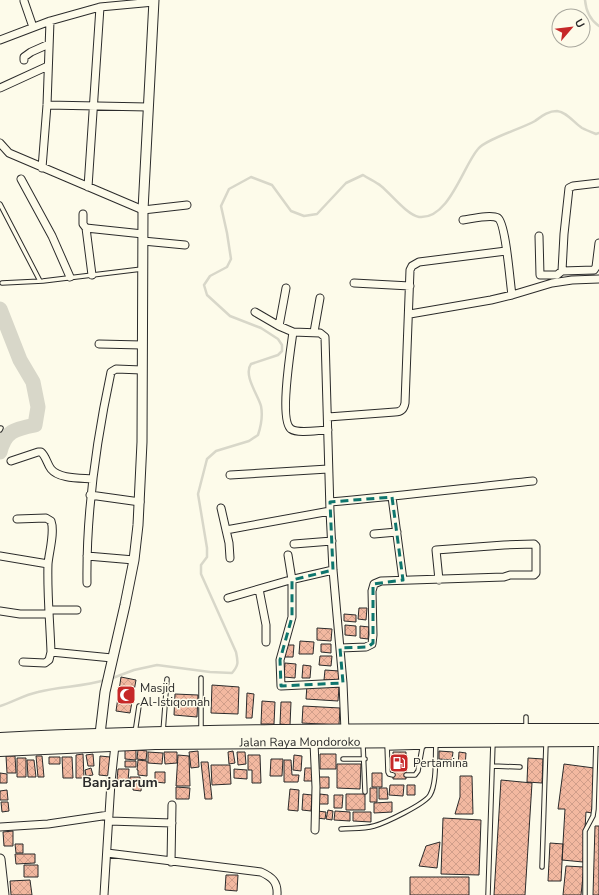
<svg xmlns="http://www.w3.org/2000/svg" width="599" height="895" font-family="'Nunito Sans',sans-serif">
<defs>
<pattern id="building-cross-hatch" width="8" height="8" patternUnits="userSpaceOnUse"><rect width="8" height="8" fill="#f2b8a0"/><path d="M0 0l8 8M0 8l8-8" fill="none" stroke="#d09e8a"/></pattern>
</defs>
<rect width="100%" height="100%" fill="#fdfbea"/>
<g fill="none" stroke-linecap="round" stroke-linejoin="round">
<!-- stream -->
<path stroke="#d8d7c9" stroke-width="2.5" d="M585,0C586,11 590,20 599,26
M110,679L134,670L157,665L210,672L232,673C239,665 238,662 236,652L201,574V565L207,557V548L198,494L207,459L216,451L249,441L258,435C261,426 263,416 261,406C258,395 243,375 251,364L278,355L282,351V345L278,339L261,328L230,316L207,295L204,285L210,276L227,267L231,259L227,233L221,206L229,189L251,177L272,185L291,211L304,216L317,214L346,183L363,175C369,179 376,182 381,186C391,194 407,215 419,217C449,220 463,166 478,149C486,139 521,129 535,121C542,116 548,111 557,111C567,112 574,123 582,128C586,130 591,132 596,134L599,133
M0,706C13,702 24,695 38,692C60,686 83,687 105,680"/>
<!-- river -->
<path stroke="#d8d7c9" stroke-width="15" d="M0,309L20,360L33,382L38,407L35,425C15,429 5,431 0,452"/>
</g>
<!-- building -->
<path fill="url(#building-cross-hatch)" stroke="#2b2b2b" d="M359,608H367L366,620L358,619Z
M344,614L356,615V622L344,621Z
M345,625L356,626V636L345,635Z
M360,626L369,627L368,639L360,638Z
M317,628L332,629L331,641L317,640Z
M300,641L314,642L313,654H299Z
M321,644H331V653L321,652Z
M285,645H294L293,657H285Z
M320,656H332L331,666L319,665Z
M285,663L296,664L295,678L284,677Z
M303,665L311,666L310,678H302Z
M325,670L339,671V681L324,680Z
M121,677L136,680L130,713L116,711Z
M212,685L239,687L238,714L211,713Z
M307,685L339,687L338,701L306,699Z
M247,693L254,694L252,718H246Z
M175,694L198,695L197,717L174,715Z
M262,701L275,702L274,724H261Z
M281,702H291L290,725L280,724Z
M303,706L340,708L339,725L302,723Z
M125,750H136V760L125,759Z
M138,750L147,751L146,760L137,759Z
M198,751L199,767L191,768L189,752Z
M233,751L235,763L229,764L228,752Z
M439,751L453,752L452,760L439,759Z
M148,752L163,753L162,764L148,763Z
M164,752H177V763L165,764Z
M237,752H245L246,764L238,765Z
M393,752H406V779H393Z
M459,752L466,753L465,767H458Z
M83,754L84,778H76V755Z
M93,754L94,766H88L86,755Z
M320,754H336V769H320Z
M178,755L189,756L190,786H176Z
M248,755H260L261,783H252V770H248Z
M294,755L302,756L301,771L293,770Z
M6,756H15L16,773H7Z
M36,756H42L44,777H38Z
M100,756L110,757L109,776L99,775Z
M49,757H60V764H49Z
M62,757H72L73,778H63Z
M17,758H26V777H17Z
M528,758L543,759L542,783L527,782Z
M271,759H283L282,776H270Z
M27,760H34L36,777H28Z
M138,760L147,761V776L138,775V770H137Z
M284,760H291L292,775H299L298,782H284Z
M125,761H136V767H125Z
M201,762H208L212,799H205Z
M337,764H361L360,789L337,788Z
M564,764L594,768L592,813L586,812L583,862L562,860L565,809H558Z
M211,765H230L231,784L212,785Z
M91,768L93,775L86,776L85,770Z
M305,768H314L313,781H304Z
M118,769H129L128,781L117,780Z
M234,769L247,770V779L234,778Z
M155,772H165V783L155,782Z
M0,773L7,774V783H0Z
M372,773H382V787H372Z
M460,776H472L473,814H455L460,797Z
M130,777H140V780H142L141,791L133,790V786H129Z
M319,777H329V788H319Z
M501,780L532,783L525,895H494Z
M390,785H404L403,796L389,795Z
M407,785H415V795H407Z
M176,787L190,788L189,799H176Z
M370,788H377V802H370Z
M379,788H387L388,799H379Z
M290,789L299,790L298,811L288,810Z
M7,790L8,800H0V791Z
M303,794L312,795L311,811L302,810Z
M320,794L328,795V804H319Z
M346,794H365V810H346Z
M334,795H343L342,808H334Z
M1,802H8L9,811L2,812Z
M392,802V812L374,813V803Z
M328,810L333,811L332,820L326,819Z
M317,811L326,812L325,819L317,818Z
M335,811L350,812V821L334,820Z
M353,812H371V822L353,821Z
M443,818L481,820L479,875L441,874Z
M595,826H599V895H593Z
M13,831V846H4L3,832Z
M440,842L437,868L419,866L426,846Z
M550,843L563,844L561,881H548Z
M15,844H23V853H16Z
M15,854H35V863L16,864Z
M24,865H38V877H24Z
M566,866L584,867L581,895H563Z
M226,875H238L237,891L225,890Z
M410,877H469V895H410Z
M30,880L32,895H11L10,881Z"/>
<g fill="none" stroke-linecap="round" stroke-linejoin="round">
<!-- service casing -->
<g stroke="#2b2b2b" stroke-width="5.5">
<path id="service" d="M0,204L40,281
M2,283L43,281L142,269
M0,430L1,428
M526,717V727
M201,731V678
M163,732L167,679
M135,733L139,706
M387,743L388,772L389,774L393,775
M363,744L365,792
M387,748L423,747
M343,759H365
M493,766L520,767
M406,775H415L418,771L423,743
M341,829C352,828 363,829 374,826C385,823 425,804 430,795C437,783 435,757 436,743
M542,867L546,743
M488,895L493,742
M585,895V831L593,816L594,809L596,742"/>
</g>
<!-- minor casing -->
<g stroke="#2b2b2b" stroke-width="9">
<path id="minor" d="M24,1L33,27
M0,40L50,21L100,7L154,2
M24,60V57L31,52L49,44
M0,88L48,66
M47,105L148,107
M0,143L9,153L143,210L187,205
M42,168L47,105L50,21
M21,179L52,236L70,277
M599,183L573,186L569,188L564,234L562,271L594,270L596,267L599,243
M88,187L100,7
M83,214V224L86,228L143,234
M463,220C471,219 491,214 498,218C506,224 510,283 512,295
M86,228L92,275
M539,236L540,275H557L562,271
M143,241L185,245
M354,283L410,286
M255,312L279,326L293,332L320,333L325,337L330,511L333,570L343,683L345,731
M410,314L491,300L512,295L552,283L572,280L599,279
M279,326L286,288
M293,332C291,347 279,421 291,429C298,434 319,430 328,430
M314,332L320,298
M99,344L142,345
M328,417L395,412C401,412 404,409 405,403L410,270L412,266L419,262L506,251
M11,461L38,452H41C46,456 47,464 51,469C59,479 80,478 92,479
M230,475L328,469
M90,495L140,502
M392,497L403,580
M330,502C398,496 465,488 533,481
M221,508L229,543L230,558
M17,519L46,518L51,521C55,532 49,552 48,564C47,593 50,623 51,652L49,660L45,663L23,662
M226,530L330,511
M374,534L397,532
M294,544L332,541
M288,555L292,580V617L280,660L281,686L343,683
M0,556L48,564
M87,556L134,560
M87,583C86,511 96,442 111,372L116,369L142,370
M259,589L266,625V642
M228,598L290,580L333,570
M49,610H77
M0,611L20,614H49
M340,648L366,647L372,644L373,635L372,591L374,584L381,581L504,577L510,575H534L536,573V546L534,544L504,545L436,550L439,580
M51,652L112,658
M314,743L316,787L315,830
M109,821L172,823
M0,827L48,824L109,815
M107,853L261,872C272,877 278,882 277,895
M171,862L172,805
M104,895L111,782L115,745"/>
</g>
<!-- tertiary casing -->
<g stroke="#2b2b2b" stroke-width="11">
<path id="tertiary" d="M100,734L105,692L125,605L134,560L138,525L142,442L143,210L154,0
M0,859L4,895"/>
</g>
<!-- trunk casing -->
<g stroke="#2b2b2b" stroke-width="14">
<g id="trunk">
<path d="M0,739C199,729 399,730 599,730"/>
<path id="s1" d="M0,750L155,743L599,740"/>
</g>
</g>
<!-- service -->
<use href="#service" stroke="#fdfbea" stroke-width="3.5"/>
<!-- minor -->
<use href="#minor" stroke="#fdfbea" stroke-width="7"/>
<!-- tertiary -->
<use href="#tertiary" stroke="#fdfbea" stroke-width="9"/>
<!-- trunk -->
<use href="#trunk" stroke="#fdfbea" stroke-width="12"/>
</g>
<!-- marked area -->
<path fill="none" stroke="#0f766e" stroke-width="3" stroke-dasharray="8 5" stroke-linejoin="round" d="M392,497L403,580L373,584V643L368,647L340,648L343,683L281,686L280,660L292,617V580L333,570L330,502Z"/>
<!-- icons -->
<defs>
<g id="mosque-square" transform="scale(1)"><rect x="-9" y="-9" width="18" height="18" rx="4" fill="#c62828" stroke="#fdfbea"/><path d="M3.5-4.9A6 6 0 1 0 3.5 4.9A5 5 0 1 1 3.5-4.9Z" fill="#fff"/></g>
<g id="fuel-square" transform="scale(1)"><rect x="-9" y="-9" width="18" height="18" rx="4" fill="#c62828" stroke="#fdfbea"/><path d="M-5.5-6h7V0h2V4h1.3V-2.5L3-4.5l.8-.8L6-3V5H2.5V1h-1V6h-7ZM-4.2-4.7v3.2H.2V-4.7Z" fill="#fff"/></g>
</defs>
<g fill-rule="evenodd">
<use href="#mosque-square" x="126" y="695"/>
<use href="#fuel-square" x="399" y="763"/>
</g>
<g text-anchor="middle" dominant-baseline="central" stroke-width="3" stroke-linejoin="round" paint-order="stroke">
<!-- poi labels -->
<g font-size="12" fill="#2b2b2b" stroke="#fdfbea" text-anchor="start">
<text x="140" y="688">Masjid<tspan x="140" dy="14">Al-Istiqomah</tspan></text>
<text x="413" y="763">Pertamina</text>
</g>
<!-- street labels -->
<g font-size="12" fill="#2b2b2b" stroke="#fdfbea">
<text stroke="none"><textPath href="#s1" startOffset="300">Jalan Raya Mondoroko</textPath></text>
</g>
<!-- quarter labels -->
<g font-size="14" font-weight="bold" fill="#2b2b2b" stroke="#fdfbea">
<text x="120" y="782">Banjararum</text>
</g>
</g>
<!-- north arrow -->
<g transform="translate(571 28) rotate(62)"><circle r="19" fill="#fdfbea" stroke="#a9a89e"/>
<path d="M0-3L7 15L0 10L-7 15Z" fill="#c62828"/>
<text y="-6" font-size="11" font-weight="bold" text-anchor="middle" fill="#2b2b2b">U</text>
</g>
</svg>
